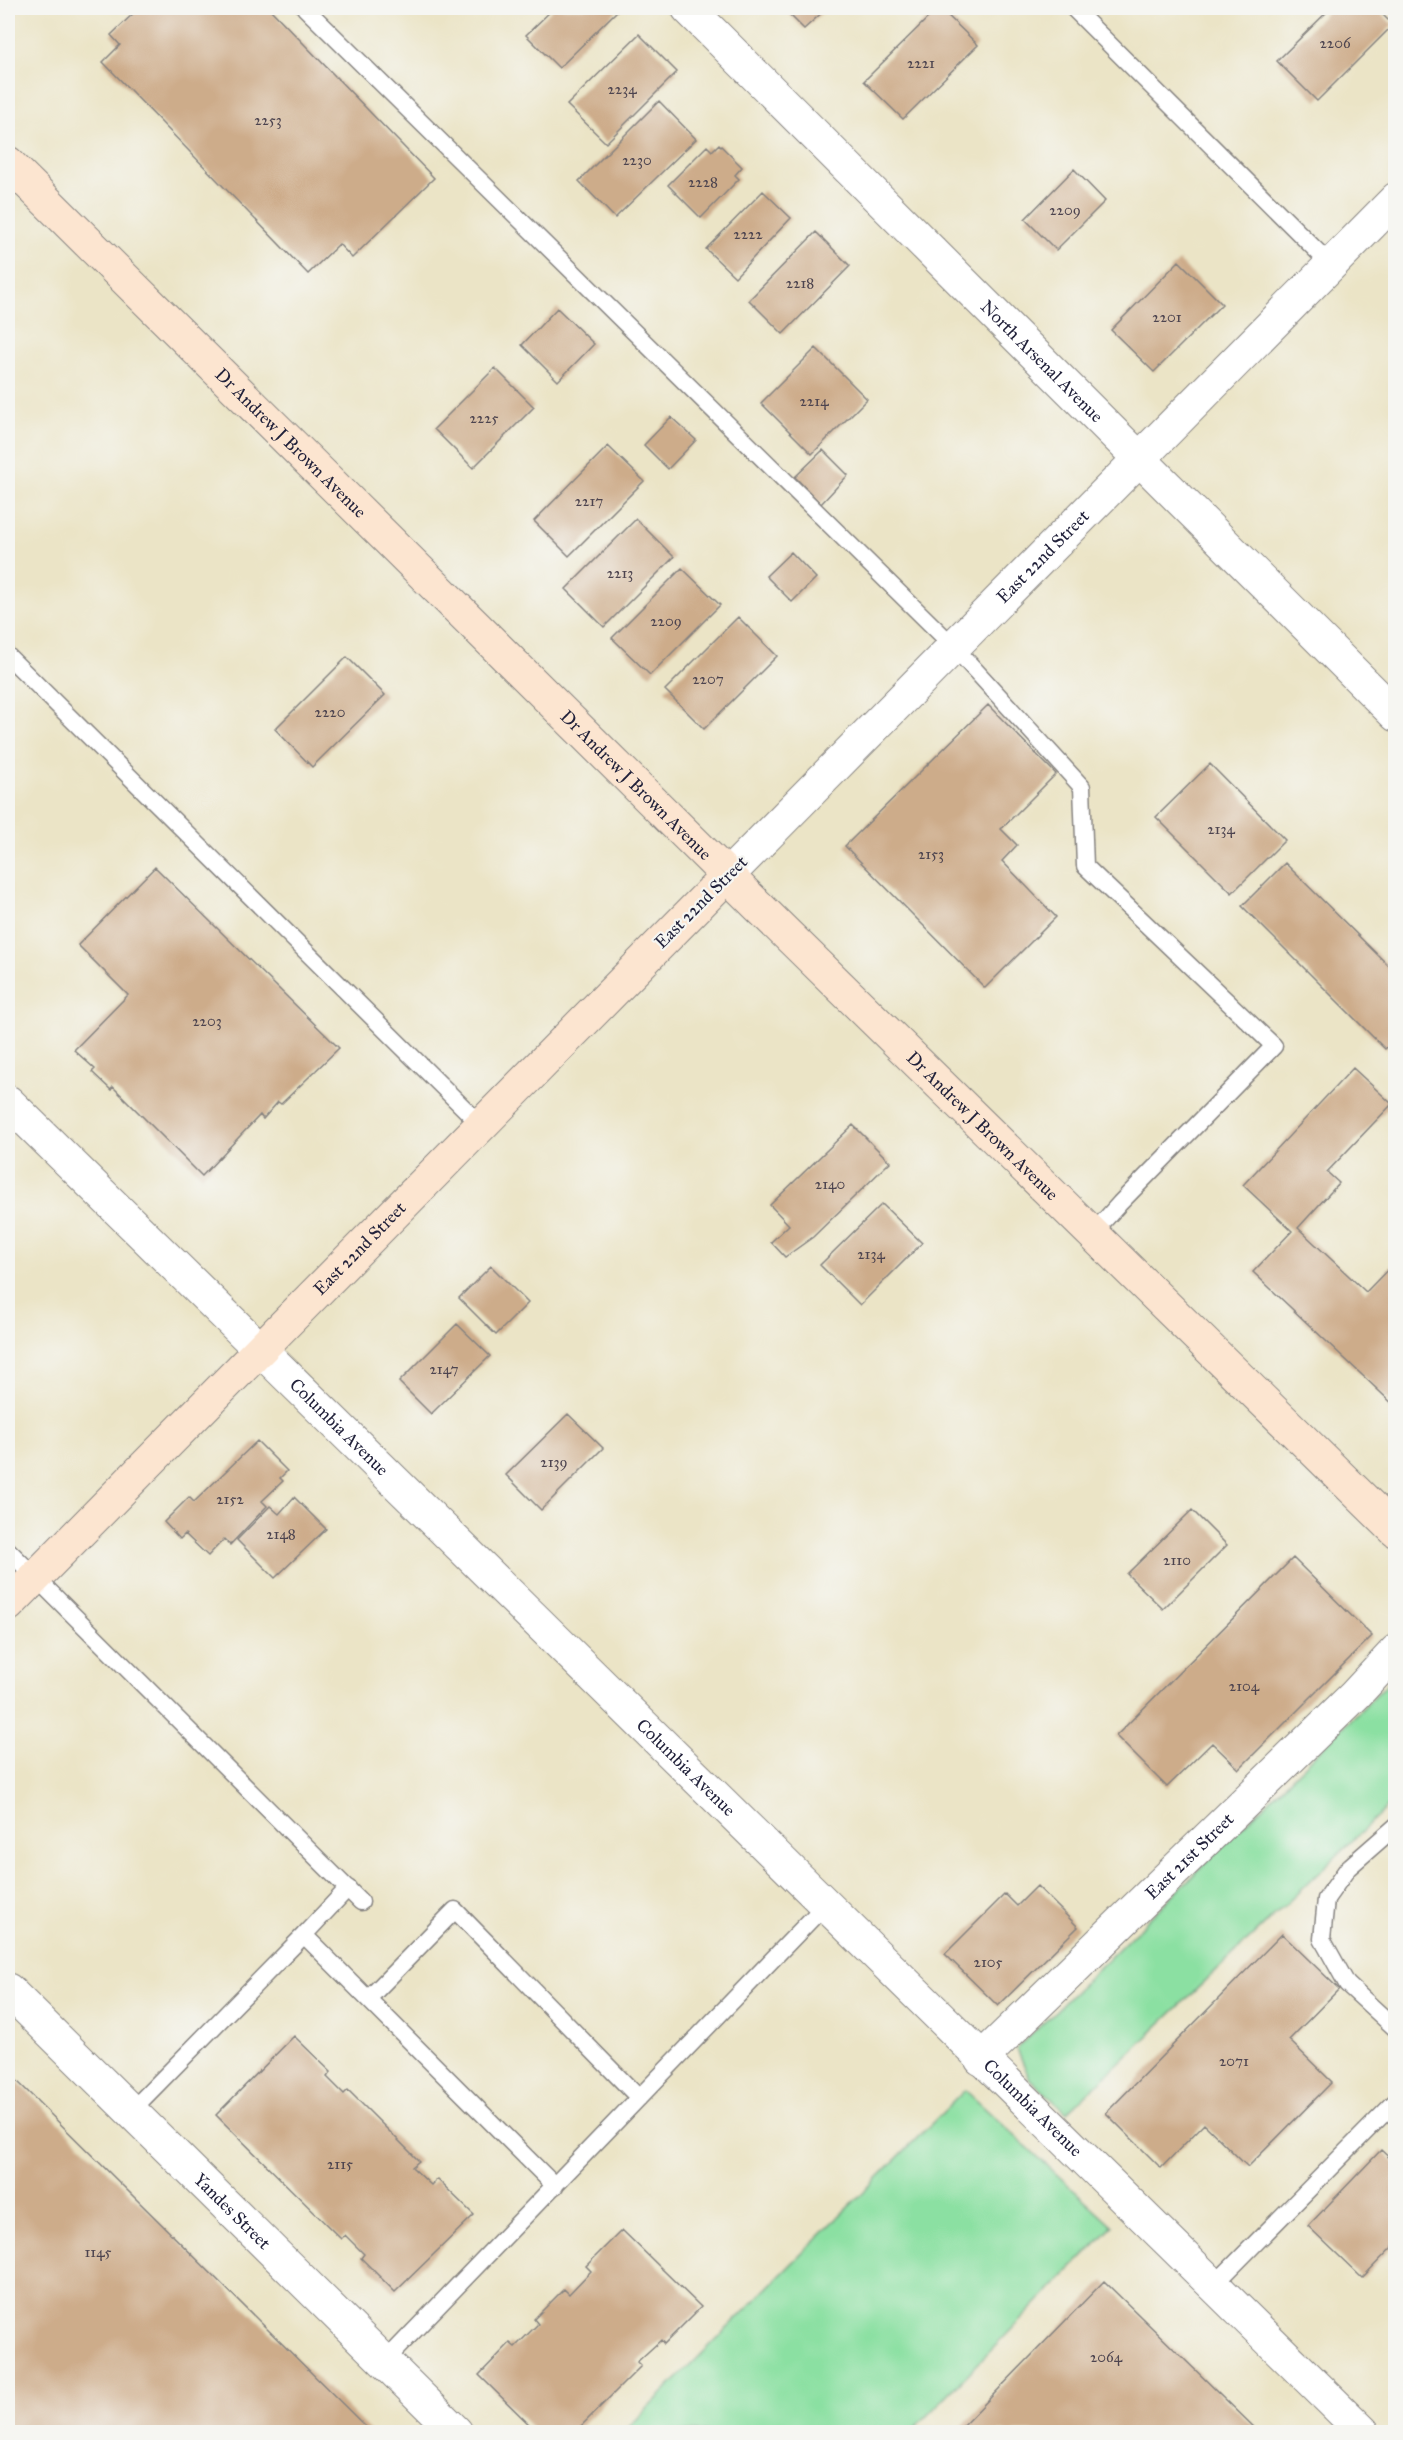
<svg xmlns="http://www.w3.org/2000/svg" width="1403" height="2440" font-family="'IM FELL Great Primer',serif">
<rect width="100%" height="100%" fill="#f6f6f2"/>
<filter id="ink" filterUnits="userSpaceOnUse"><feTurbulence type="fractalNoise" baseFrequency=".0167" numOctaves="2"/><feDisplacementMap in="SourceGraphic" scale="12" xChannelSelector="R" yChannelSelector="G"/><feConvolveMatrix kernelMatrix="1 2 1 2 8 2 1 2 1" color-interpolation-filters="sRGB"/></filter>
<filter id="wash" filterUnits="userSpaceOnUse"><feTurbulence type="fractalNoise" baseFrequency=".008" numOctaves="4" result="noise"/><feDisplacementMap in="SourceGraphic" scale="24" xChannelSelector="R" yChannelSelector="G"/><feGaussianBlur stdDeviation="1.35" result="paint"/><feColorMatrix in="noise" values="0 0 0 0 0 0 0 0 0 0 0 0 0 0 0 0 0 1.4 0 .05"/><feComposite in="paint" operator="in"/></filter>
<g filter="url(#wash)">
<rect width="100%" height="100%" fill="#ebe4c6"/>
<!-- green -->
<path fill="#8be0a2" stroke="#56816e" stroke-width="1.5" d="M1395,1676V1800L1067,2113L1030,2079L1017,2049Z
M965,2090L1113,2226L911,2432H624Z"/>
<g id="blocks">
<!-- building -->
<path fill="#cdac8a" d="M139,8H269L434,178L352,258L339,244L308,274L103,62L120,45L111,35Z
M554,8H614L617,11L559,68L526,35Z
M783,8H827L804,29Z
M938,8H940L978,45L903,119L864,81Z
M1331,8H1376L1393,25L1317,101L1277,61Z
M639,34L677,72L606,143L567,105Z
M659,101L696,139L615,218L579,181Z
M719,144L742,167L735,175L739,179L701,218L668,185L707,146L712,151Z
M1074,169L1105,201L1056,250L1025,219Z
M763,191L791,218L735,277L706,249Z
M816,232L850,266L783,334L749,300Z
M1179,261L1222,304L1154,372L1111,330Z
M557,308L594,344L558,381L522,345Z
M816,348L867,399L812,454L761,403Z
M495,368L534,407L473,468L434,429Z
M671,417L696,440L668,469L644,445Z
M608,446L644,481L569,556L534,521Z
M823,450L848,475L821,504L795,477Z
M636,519L674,557L604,627L566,589Z
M791,552L816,578L792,602L766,576Z
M682,568L720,605L650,675L612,638Z
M738,617L777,656L704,729L665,690Z
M347,657L385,695L312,767L275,729Z
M988,705L1056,774L1001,829L1017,845L1002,861L1056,917L985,988L845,846Z
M1210,764L1285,840L1232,893L1156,817Z
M1285,863L1396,973V1038L1385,1049L1242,906Z
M155,867L339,1048L281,1104L278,1102L263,1119L260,1115L202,1176L113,1087L111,1090L92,1072L95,1069L74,1050L128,995L78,945Z
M1353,1068L1392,1104L1327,1172L1339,1183L1298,1228L1366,1292L1396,1261V1407L1253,1272L1292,1231L1243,1185Z
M853,1125L890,1162L813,1237L785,1257L771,1242L789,1225L770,1205Z
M882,1204L922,1243L860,1305L820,1265Z
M491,1266L528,1303L496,1335L459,1298Z
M457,1324L490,1356L431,1414L399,1382Z
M568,1414L603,1448L541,1510L506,1475Z
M257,1441L287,1471L280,1478L283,1481L262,1501L267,1506L230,1545L224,1539L208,1556L185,1534L180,1539L164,1522L189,1497L194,1502Z
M294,1497L326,1529L275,1578L237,1540L270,1506L279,1514Z
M1192,1510L1227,1545L1163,1609L1127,1574Z
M1293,1558L1372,1636L1239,1769L1212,1743L1167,1787L1116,1736Z
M1037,1886L1078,1927L998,2006L945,1954L1005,1894L1017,1906Z
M1282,1934L1339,1989L1289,2040L1332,2082L1248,2167L1204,2124L1161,2168L1106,2113Z
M294,2036L331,2072L327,2077L344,2094L348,2090L419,2161L412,2167L431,2185L437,2179L474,2215L395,2292L361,2258L364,2254L345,2235L341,2239L216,2115Z
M8,2072L371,2432H8Z
M1381,2150L1396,2164V2243L1362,2278L1308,2226Z
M622,2230L701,2307L664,2344L661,2340L637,2362L641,2366L575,2432H537L479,2375L510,2343L515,2347L538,2324L534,2319L564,2289L569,2294L591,2271L586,2266Z
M1104,2281L1259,2432H957Z"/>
</g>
</g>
<g filter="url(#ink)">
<use href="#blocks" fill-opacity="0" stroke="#868380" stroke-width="1.5"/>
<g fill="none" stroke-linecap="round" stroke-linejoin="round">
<!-- lane casing -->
<g stroke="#868380" stroke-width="19">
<path id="lane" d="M305,8L953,646L1082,787L1085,866L1274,1046L1120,1203L1093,1233
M1073,8L1330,264
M8,656L481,1125
M8,1550L361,1902
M1396,1826L1348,1868L1326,1899L1322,1939L1347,1984L1396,2029
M304,1935L348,1888
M368,1999L455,1910L639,2098
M131,2111L304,1935L555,2186
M1213,2286L1396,2101
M385,2361L825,1905"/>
</g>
<!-- street casing -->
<g stroke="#868380" stroke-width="35">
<g id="street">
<path id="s1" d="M688,8L1396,715"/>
<path id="s2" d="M728,875L1396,199"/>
<path id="s3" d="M8,1102L1363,2432"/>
<path id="s4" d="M8,1990L456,2432"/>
<path id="s5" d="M981,2059L1355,1695L1396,1651"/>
</g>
</g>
<!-- secondary casing -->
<g stroke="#868380" stroke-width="35">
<g id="secondary">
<path id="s6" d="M8,163L758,906L1396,1531"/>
<path id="s7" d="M8,1605L728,875"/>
</g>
</g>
<!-- lane -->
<use href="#lane" stroke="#fff" stroke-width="16"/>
<!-- street -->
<use href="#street" stroke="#fff" stroke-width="33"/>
<!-- secondary -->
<use href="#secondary" stroke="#fce5d0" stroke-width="33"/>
</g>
</g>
<g text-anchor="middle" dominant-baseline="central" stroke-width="4.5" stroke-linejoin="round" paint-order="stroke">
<!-- number labels -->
<g font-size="15" fill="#4d444f">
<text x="1335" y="43">2206</text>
<text x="921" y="63">2221</text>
<text x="622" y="89">2234</text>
<text x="268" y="120">2253</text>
<text x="637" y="160">2230</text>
<text x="703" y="182">2228</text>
<text x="1065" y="210">2209</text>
<text x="748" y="234">2222</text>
<text x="800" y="283">2218</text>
<text x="1167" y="317">2201</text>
<text x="814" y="401">2214</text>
<text x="484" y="418">2225</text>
<text x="589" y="501">2217</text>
<text x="620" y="573">2213</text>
<text x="666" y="621">2209</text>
<text x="708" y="679">2207</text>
<text x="330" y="712">2220</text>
<text x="1221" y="829">2134</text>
<text x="931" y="854">2153</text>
<text x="207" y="1021">2203</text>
<text x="830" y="1184">2140</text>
<text x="871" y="1254">2134</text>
<text x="444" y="1369">2147</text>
<text x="554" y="1462">2139</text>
<text x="230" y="1499">2152</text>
<text x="281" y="1534">2148</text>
<text x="1177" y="1560">2110</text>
<text x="1244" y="1686">2104</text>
<text x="988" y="1962">2105</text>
<text x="1234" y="2061">2071</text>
<text x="340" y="2164">2115</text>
<text x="98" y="2252">1145</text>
<text x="1106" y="2357">2064</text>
</g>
<!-- street labels -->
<g font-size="18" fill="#22223b" stroke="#f6f6f2">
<text stroke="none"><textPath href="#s1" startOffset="500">North Arsenal Avenue</textPath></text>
<text stroke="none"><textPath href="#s6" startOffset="398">Dr Andrew J Brown Avenue</textPath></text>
<text stroke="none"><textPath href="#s2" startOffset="448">East 22nd Street</textPath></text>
<text stroke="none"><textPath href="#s6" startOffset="884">Dr Andrew J Brown Avenue</textPath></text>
<text transform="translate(701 902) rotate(-45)">East 22nd Street</text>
<text stroke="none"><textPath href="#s6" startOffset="1370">Dr Andrew J Brown Avenue</textPath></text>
<text stroke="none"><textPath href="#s7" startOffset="501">East 22nd Street</textPath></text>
<text stroke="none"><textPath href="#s3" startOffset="464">Columbia Avenue</textPath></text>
<text stroke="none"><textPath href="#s3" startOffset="950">Columbia Avenue</textPath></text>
<text stroke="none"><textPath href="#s5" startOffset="291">East 21st Street</textPath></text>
<text stroke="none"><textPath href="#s3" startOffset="1436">Columbia Avenue</textPath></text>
<text stroke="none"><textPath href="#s4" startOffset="315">Yandes Street</textPath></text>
</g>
</g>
<!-- margin -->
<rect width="1403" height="2440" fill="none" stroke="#f6f6f2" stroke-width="30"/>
</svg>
